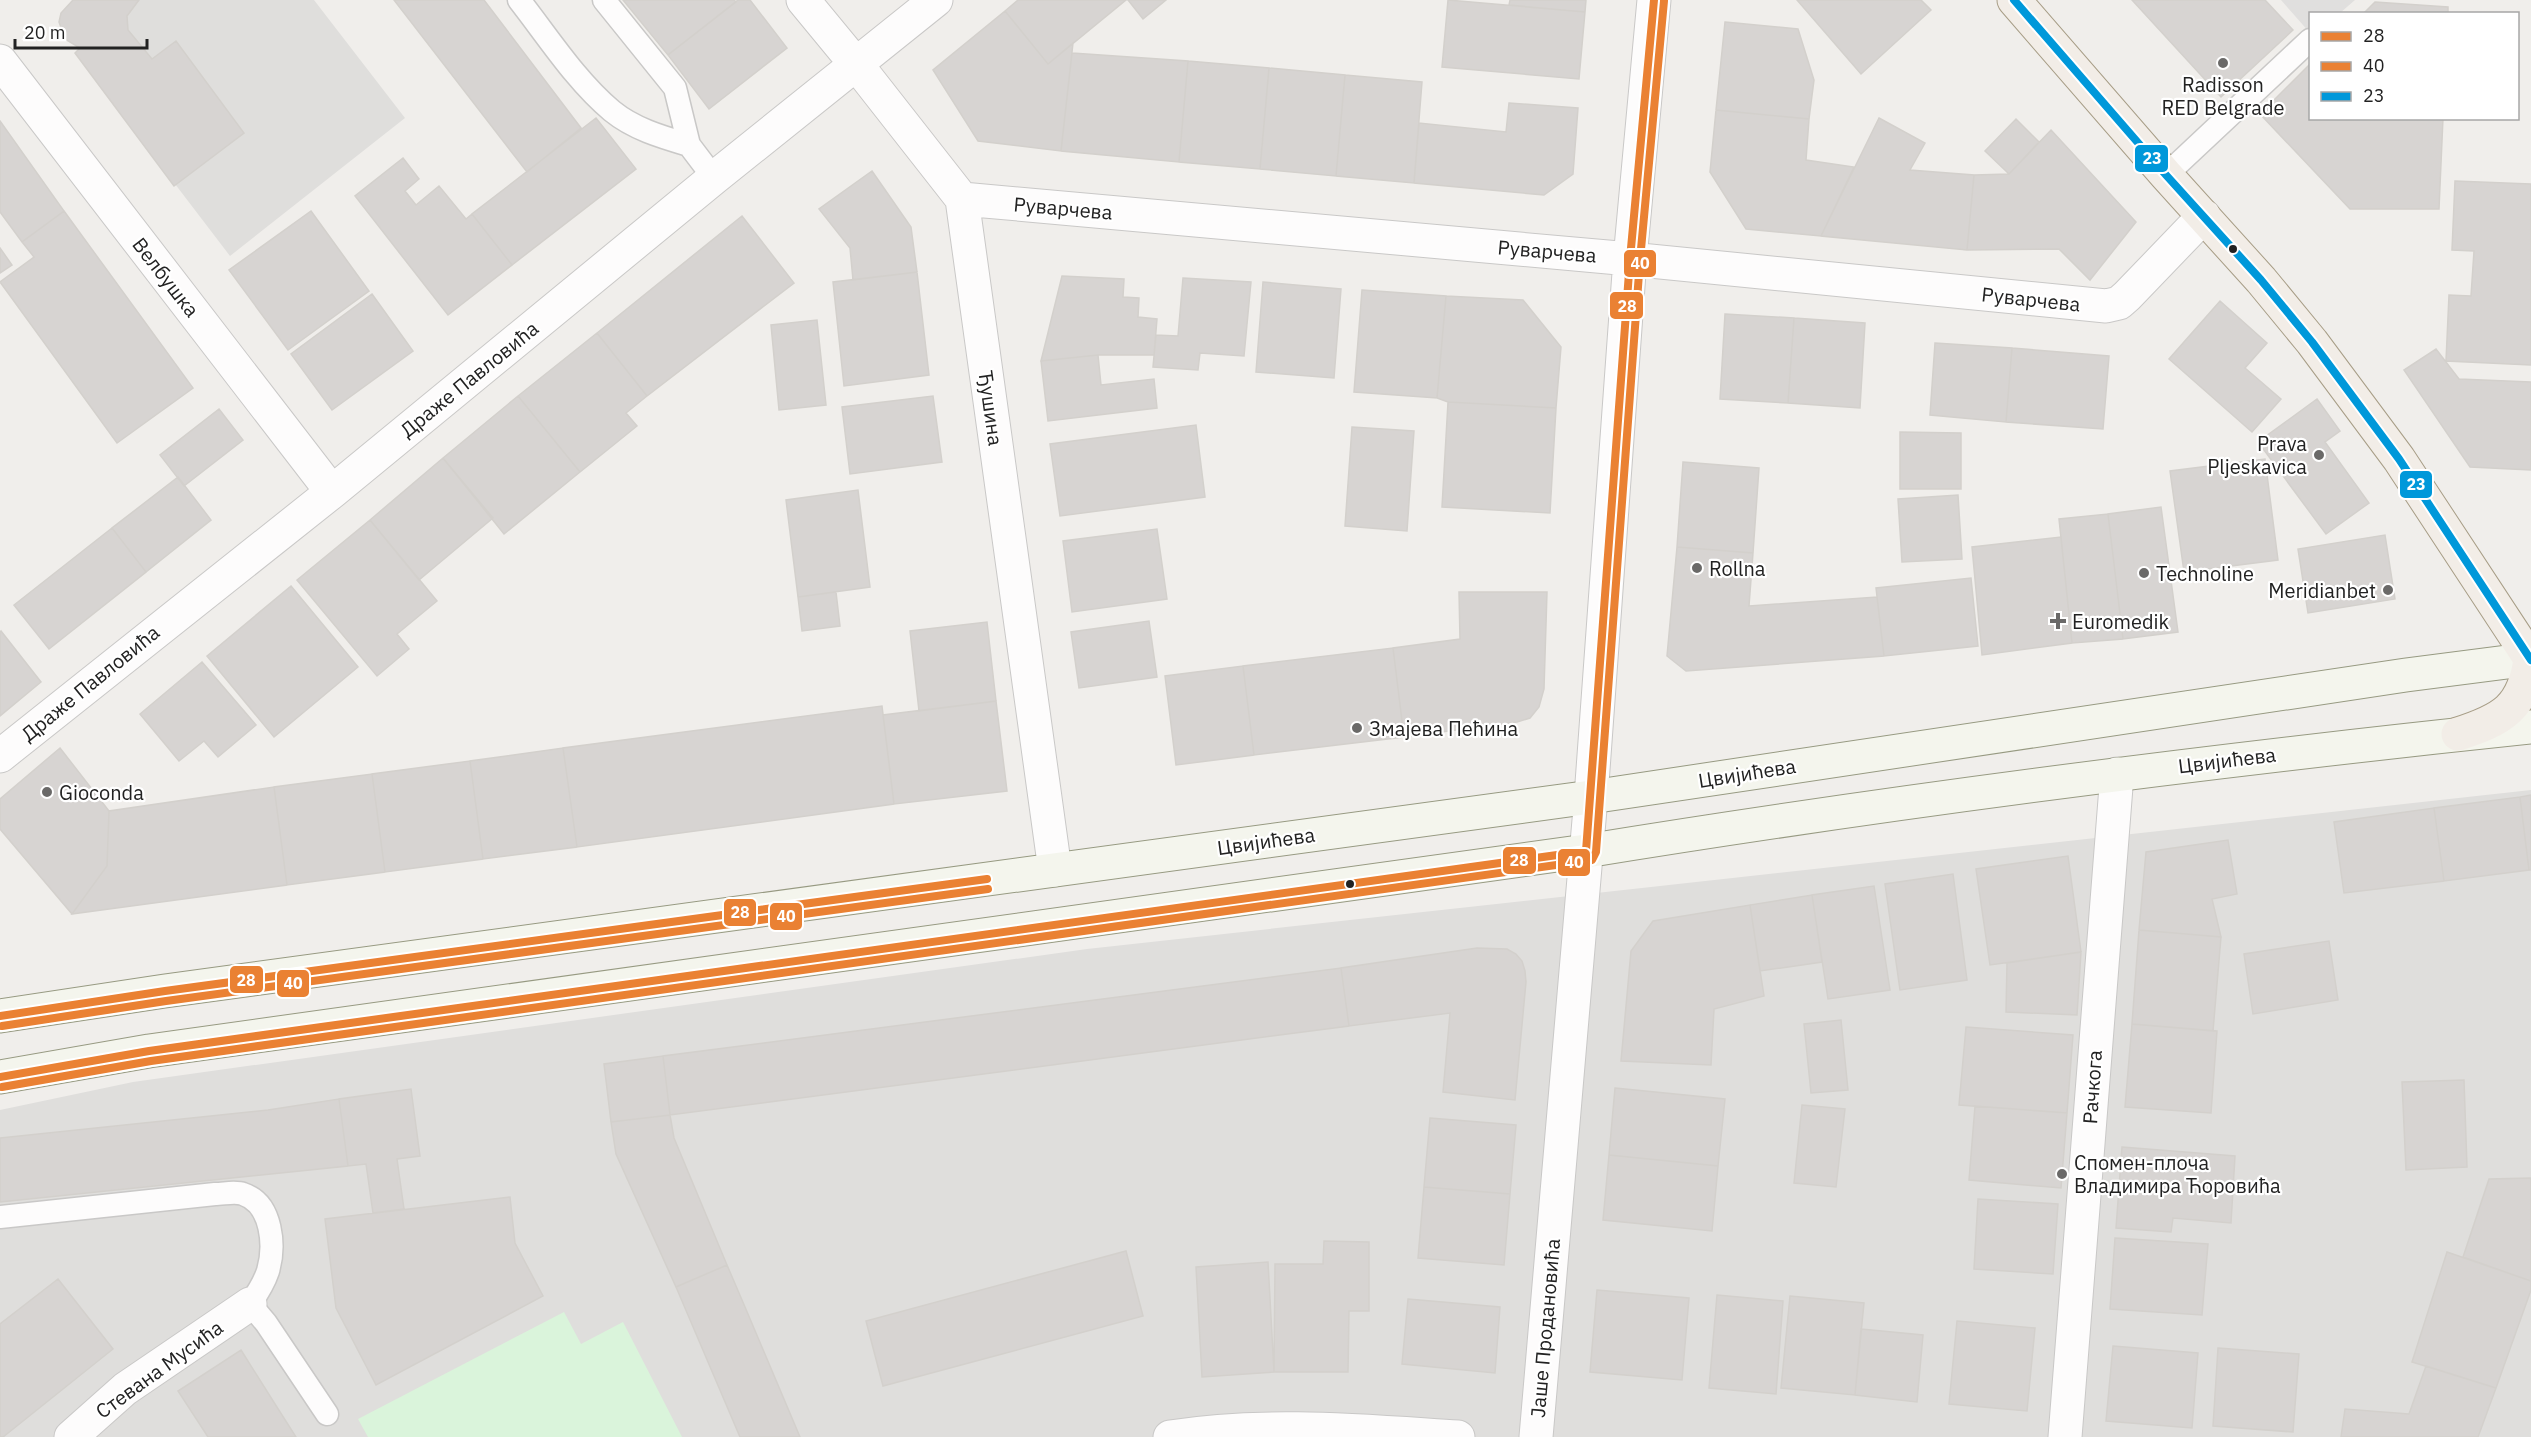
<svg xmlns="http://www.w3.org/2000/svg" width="2531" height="1437" font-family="'IBM Plex Sans',sans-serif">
<rect width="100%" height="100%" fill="#f0eeeb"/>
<!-- residential -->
<path fill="#dfdedc" d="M73,0H314L405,118L230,256L75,53L80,48L65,39L59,22L61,13Z
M2531,790V1437H0V1110L133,1082L1087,949Z"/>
<!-- park -->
<path fill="#daf4db" d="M564,1312L581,1344L623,1322L682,1437H368L358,1419Z"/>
<!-- parking -->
<path fill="#e0dfde" d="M2281,0H2355L2340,13L2310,14V33Z"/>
<!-- building -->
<path fill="#d7d4d2" stroke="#d3d0cc" stroke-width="1.5" d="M73,0H139L127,16L128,30L152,59L176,41L244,133L174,186L75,53L80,48L65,39L59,22L61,13Z
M394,0H484L581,128L527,172Z
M623,0H734L736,2L668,55Z
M738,0H750L787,48L709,109L668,55Z
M1018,0H1126L1048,64L1005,11Z
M1128,0H1166L1143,19Z
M1448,0L1585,12L1579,79L1442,67Z
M1510,0H1586L1585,12L1509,5Z
M1797,0H1921L1931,10L1861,74Z
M2132,0H2265L2293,30L2221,97Z
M2375,2L2448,7V14H2363Z
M1005,11L1048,64L1073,43L1061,151L978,141L933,70Z
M1725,22L1798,29L1814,80L1809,119L1716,110Z
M1072,53L1188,61L1179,162L1061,151Z
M1188,61L1269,68L1260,169L1179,162Z
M2310,64V118H2443L2439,209H2350L2260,114Z
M1269,68L1345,75L1336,176L1260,169Z
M1345,75L1422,82L1414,183L1336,176Z
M1509,103L1578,108L1573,174L1544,195L1414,183L1419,123L1506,132Z
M1716,110L1809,119L1806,160L1854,167L1821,236L1746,229L1710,172Z
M596,118L636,169L512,265L472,214Z
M1879,118L1925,143L1910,170L1974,175L1967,250L1821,236Z
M2016,119L2039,142L2009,174L1985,151Z
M0,121L64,211L22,242L0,212Z
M2051,130L2136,222L2090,280L2059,249L1967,250L1974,175L2009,174Z
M403,158L419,179L405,191L416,205L439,186L466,219L472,214L512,265L448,315L355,196Z
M872,171L911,227L917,272L853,280L850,248L819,209Z
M2455,181L2531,184V365L2446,361L2449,295L2471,296L2474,251L2452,250Z
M64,211L193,388L117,443L0,282L34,257L22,242Z
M311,211L369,291L288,350L229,270Z
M742,216L794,283L647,396L597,333Z
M0,248L12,265L0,273Z
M917,272L929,375L844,386L833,282Z
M1062,276L1124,279L1123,297L1139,298L1138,317L1157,319L1154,355H1098L1041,361Z
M1183,278L1251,282L1244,356L1200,353L1198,370L1153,367L1156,335L1178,336Z
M1263,282L1341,289L1334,378L1256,372Z
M1362,290L1446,296L1437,398L1354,392Z
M372,294L413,351L332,410L291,354Z
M1446,296L1523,300L1561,347L1556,408L1448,402L1437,398Z
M2220,301L2267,343L2245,368L2281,399L2252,432L2169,359Z
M1725,314L1794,318L1788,403L1720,399Z
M1794,318L1865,323L1860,408L1788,403Z
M817,320L826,405L779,410L771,325Z
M597,333L647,396L626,413L637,426L580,472L518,396Z
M1935,343L2012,348L2006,422L1930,415Z
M2012,348L2109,356L2103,429L2006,422Z
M2436,349L2459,379L2531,382V470L2470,467L2404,370Z
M1098,355L1101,385L1154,379L1157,408L1048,421L1041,361Z
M518,396L580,472L504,534L443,458Z
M933,396L942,462L850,474L842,407Z
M2317,399L2340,431L2325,442L2369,503L2326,534L2258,442Z
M1448,402L1556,408L1550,513L1442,507Z
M219,409L243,440L184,486L160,455Z
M1196,425L1205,497L1060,516L1050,444Z
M1352,427L1414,431L1407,531L1345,526Z
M1900,432L1961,433V489H1900Z
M443,458L493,518L419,580L370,520Z
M2265,459L2278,560L2184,572L2170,471Z
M1683,462L1759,468L1753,553L1677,547Z
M178,477L211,520L146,572L112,528Z
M858,490L870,587L798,597L786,500Z
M1958,495L1962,559L1902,562L1898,499Z
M2161,507L2178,632L2123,639L2108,514Z
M2108,514L2123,639L2072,643L2059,519Z
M370,520L437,601L397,634L409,649L377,676L297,580Z
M112,528L146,572L49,649L14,605Z
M1157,529L1167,599L1072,612L1063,541Z
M2385,535L2395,599L2308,613L2298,549Z
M2061,537L2072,643L1982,655L1972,547Z
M1677,547L1753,553L1749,606L1877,597L1884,656L1686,671L1667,656Z
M1971,578L1978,646L1884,656L1876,588Z
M291,586L358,667L274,737L207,656Z
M836,592L840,626L802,631L798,597Z
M1459,592H1547L1544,689L1539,707L1530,718L1517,722L1404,737L1393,648L1460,639Z
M1149,621L1157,677L1079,688L1071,632Z
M987,622L996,701L919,711L910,631Z
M1,631L41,682L0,716V632Z
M1393,648L1404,737L1254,755L1243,666Z
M202,662L256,725L218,757L204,741L179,761L140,714Z
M1243,666L1254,755L1176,765L1165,676Z
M996,701L1007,791L894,804L883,715Z
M882,706L894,804L577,847L563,748Z
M60,748L109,811L107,866L72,914L0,829V799Z
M563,748L577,847L483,859L470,761Z
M470,761L483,859L385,872L372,774Z
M372,774L385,872L287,885L274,787Z
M274,787L287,885L72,914L107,866L109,811Z
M2531,795V870H2529L2520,797Z
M2520,797L2529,870L2444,881L2434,808Z
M2434,808L2444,881L2344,893L2334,822Z
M2228,840L2237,894L2212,899L2221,937L2139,930L2146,852Z
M2068,856L2081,952L1990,965L1976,869Z
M1953,874L1967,980L1900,990L1885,884Z
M1874,886L1890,990L1828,999L1812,895Z
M1812,895L1822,962L1760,971L1750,905Z
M1750,905L1764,996L1714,1009L1711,1065L1621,1061L1631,951L1653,921Z
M2139,930L2221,937L2213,1031L2132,1024Z
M2329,941L2338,1000L2253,1014L2244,954Z
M1477,948L1507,949L1516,954L1522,961L1525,971L1526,982L1515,1100L1443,1092L1450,1013L1349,1026L1341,968Z
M2081,952L2077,1015L2006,1012L2007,963Z
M1341,968L1349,1026L670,1115L663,1056Z
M1841,1020L1848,1090L1811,1093L1804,1024Z
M2132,1024L2217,1031L2211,1113L2125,1107Z
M1966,1027L2073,1035L2067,1113L1959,1105Z
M663,1056L670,1115L611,1122L604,1064Z
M2464,1080L2467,1167L2406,1170L2402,1082Z
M1615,1088L1725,1099L1718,1166L1609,1155Z
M411,1089L420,1156L397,1159L404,1209L373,1213L366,1164L348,1166L339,1099Z
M339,1099L348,1166L0,1202V1138L268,1110Z
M1802,1105L1845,1109L1836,1187L1794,1183Z
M1975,1106L2067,1113L2061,1188L1969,1180Z
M670,1115L674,1138L727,1265L676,1287L616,1154L611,1122Z
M1430,1118L1516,1125L1510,1194L1424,1187Z
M2122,1147L2235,1156L2231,1223L2173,1218L2171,1232L2116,1228Z
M1609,1155L1718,1166L1712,1231L1603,1220Z
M2531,1178V1281L2463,1257L2489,1179Z
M1424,1187L1510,1194L1504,1265L1418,1258Z
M510,1197L515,1243L543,1296L376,1385L336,1308L325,1219Z
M1978,1199L2058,1204L2053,1274L1974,1269Z
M2115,1238L2208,1244L2202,1315L2110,1309Z
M1324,1241L1369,1242V1311H1349L1348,1372H1274L1275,1264H1323Z
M1126,1251L1143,1316L883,1386L866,1321Z
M2447,1252L2531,1281V1290L2496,1388L2412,1362Z
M1268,1262L1274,1372L1202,1377L1196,1267Z
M727,1265L745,1307L800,1437H740L676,1287Z
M58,1279L113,1349L3,1437H0V1324Z
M1597,1290L1689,1298L1682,1380L1590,1372Z
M1717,1295L1783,1301L1776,1394L1709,1388Z
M1790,1296L1864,1303L1855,1395L1781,1388Z
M1408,1299L1500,1307L1495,1373L1402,1364Z
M1957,1321L2035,1328L2027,1411L1949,1404Z
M1861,1329L1923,1335L1917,1402L1855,1395Z
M2113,1346L2198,1353L2192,1428L2106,1421Z
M2218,1348L2299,1354L2293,1432L2213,1426Z
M241,1350L275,1404L296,1437H208L178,1391Z
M2426,1366L2496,1388L2478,1437H2341L2345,1409L2409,1414Z"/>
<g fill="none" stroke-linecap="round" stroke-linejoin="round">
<!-- service casing -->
<g stroke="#c9c8c7" stroke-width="25">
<path id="service" d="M519,0C548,37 576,81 612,111C634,129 662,137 689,145
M604,0L675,88L689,145L714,178
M2166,175L2310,40
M0,1217L215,1194C224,1194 235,1191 243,1194C273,1204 275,1247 268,1271C264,1283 257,1294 250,1304L266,1323L327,1414"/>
</g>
<!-- minor casing -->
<g stroke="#c9c8c7" stroke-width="35">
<path id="minor" d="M803,0L864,74L962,199L1055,870
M0,61L332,492
M962,199L1630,259L2106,306L2119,303L2127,296L2204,216
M0,756L332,492L714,178L936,0
M71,1437L125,1389L250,1304
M1170,1437C1265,1422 1362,1431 1458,1437
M1536,1437L1591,797L1630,259L1654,0
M2065,1437L2117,774"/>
</g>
<!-- secondary casing -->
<g stroke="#979a82" stroke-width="35">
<path id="secondary" d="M0,1016L165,991L1591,797L2406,675L2530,659
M0,1077L149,1051L1586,851C1900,800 2215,760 2531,727"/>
</g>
<!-- primary casing -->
<g stroke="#a79d86" stroke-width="35">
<path id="primary" d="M2014,0L2166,175L2261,280L2312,342L2399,459L2531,660
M2458,734C2502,720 2524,708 2530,659"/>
</g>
<!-- service -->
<use href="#service" stroke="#fdfcfc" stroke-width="22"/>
<!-- minor -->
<use href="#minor" stroke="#fdfcfc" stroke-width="33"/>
<!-- secondary -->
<use href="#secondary" stroke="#f4f5ed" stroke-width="33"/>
<!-- primary -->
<use href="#primary" stroke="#f2ede7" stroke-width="33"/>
<!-- bus-1 casing -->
<g stroke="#fff" stroke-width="12">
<path id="bus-1" d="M0,1016L165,991L987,879
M0,1077L149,1051L1586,851L1630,259L1654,0"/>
</g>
<!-- bus-2 casing -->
<g stroke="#fff" stroke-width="12">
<path id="bus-2" d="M2,1026L166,1001L988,889
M2,1087L151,1061L1592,860L1596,852L1640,260L1664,1"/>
</g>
<!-- bus-3 casing -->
<g stroke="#fff" stroke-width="12">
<path id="bus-3" d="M2014,0L2166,175L2261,280L2312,342L2399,459L2531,660"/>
</g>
<!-- bus-1 -->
<use href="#bus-1" stroke="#ea8133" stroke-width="8"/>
<!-- bus-2 -->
<use href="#bus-2" stroke="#ea8133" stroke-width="8"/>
<!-- bus-3 -->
<use href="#bus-3" stroke="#0098da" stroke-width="8"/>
</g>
<!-- markers -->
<g fill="#6a6968" stroke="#fff" stroke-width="2">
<circle cx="2223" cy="63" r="6"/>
<circle cx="2319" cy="455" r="6"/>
<circle cx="1697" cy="568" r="6"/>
<circle cx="2144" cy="573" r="6"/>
<circle cx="2388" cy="590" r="6"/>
<path d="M2055 612h6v6h6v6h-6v6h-6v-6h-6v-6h6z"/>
<circle cx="1357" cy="728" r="6"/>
<circle cx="47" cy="792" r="6"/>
<circle cx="2062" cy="1174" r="6"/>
</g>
<g fill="#222" stroke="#fff" stroke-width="2">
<circle cx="2233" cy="249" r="5"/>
<circle cx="1350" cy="884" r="5"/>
</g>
<g text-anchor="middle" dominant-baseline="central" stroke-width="4.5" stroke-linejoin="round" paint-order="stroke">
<!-- poi labels -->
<g font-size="20" fill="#222" stroke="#fff" text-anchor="start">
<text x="2223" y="84" text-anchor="middle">Radisson<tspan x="2223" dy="23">RED Belgrade</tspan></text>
<text x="2307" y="443" text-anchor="end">Prava<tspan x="2307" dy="23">Pljeskavica</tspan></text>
<text x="1709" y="568">Rollna</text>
<text x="2156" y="573">Technoline</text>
<text x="2376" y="590" text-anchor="end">Meridianbet</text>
<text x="2072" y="621">Euromedik</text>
<text x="1369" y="728">Змајева Пећина</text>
<text x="59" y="792">Gioconda</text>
<text x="2074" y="1162">Спомен-плоча<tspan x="2074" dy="23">Владимира Ћоровића</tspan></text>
</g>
<!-- street labels -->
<g font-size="20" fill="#222" stroke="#fff">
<text transform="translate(1063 208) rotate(5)">Руварчева</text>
<text transform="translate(1547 251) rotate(5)">Руварчева</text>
<text transform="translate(166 277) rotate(52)">Велбушка</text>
<text transform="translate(2031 299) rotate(6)">Руварчева</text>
<text transform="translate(469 379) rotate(-39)">Драже Павловића</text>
<text transform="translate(991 408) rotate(82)">Ђушина</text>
<text transform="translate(90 683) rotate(-39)">Драже Павловића</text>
<text transform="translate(2227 760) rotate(-7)">Цвијићева</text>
<text transform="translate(1747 773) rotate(-9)">Цвијићева</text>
<text transform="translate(1266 841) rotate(-8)">Цвијићева</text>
<text transform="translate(2092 1087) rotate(-86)">Рачкога</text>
<text transform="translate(1545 1328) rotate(-85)">Јаше Продановића</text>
<text transform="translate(159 1369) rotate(-36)">Стевана Мусића</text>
</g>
</g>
<g stroke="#fff" stroke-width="2">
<rect x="2134" y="144" width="35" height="29" rx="6" fill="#0098da"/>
<rect x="1623" y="249" width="34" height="29" rx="6" fill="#ea8133"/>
<rect x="1609" y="291" width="35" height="29" rx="6" fill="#ea8133"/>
<rect x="2399" y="470" width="34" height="29" rx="6" fill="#0098da"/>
<rect x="1502" y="846" width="35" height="29" rx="6" fill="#ea8133"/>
<rect x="1557" y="848" width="34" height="29" rx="6" fill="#ea8133"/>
<rect x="723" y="898" width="34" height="29" rx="6" fill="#ea8133"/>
<rect x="769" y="902" width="34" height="29" rx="6" fill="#ea8133"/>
<rect x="229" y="965" width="35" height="29" rx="6" fill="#ea8133"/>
<rect x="276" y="969" width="34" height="29" rx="6" fill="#ea8133"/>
</g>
<g font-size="16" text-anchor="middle" font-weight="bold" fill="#fff">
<text x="2152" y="164">23</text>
<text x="1640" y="269">40</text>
<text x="1627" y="312">28</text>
<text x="2416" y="490">23</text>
<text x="1519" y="866">28</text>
<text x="1574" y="868">40</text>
<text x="740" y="918">28</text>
<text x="786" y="922">40</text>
<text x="246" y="986">28</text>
<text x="293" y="989">40</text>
</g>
<!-- legend -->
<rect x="2309" y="12" width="210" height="108" fill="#ffffff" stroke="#a7a7a7" stroke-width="1.5"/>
<rect x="2321" y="32" width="30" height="9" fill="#ea8133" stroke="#a7a7a7" stroke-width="1.5"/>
<text x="2363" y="42" font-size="18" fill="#222222">28</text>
<rect x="2321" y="62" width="30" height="9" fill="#ea8133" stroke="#a7a7a7" stroke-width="1.5"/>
<text x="2363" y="72" font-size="18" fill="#222222">40</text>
<rect x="2321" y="92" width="30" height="9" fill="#0098da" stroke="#a7a7a7" stroke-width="1.5"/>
<text x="2363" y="102" font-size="18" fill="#222222">23</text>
<!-- scale -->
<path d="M15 39v9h132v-9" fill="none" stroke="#222222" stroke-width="3"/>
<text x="24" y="39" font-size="18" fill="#222222" stroke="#ffffff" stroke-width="4.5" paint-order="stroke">20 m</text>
</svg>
